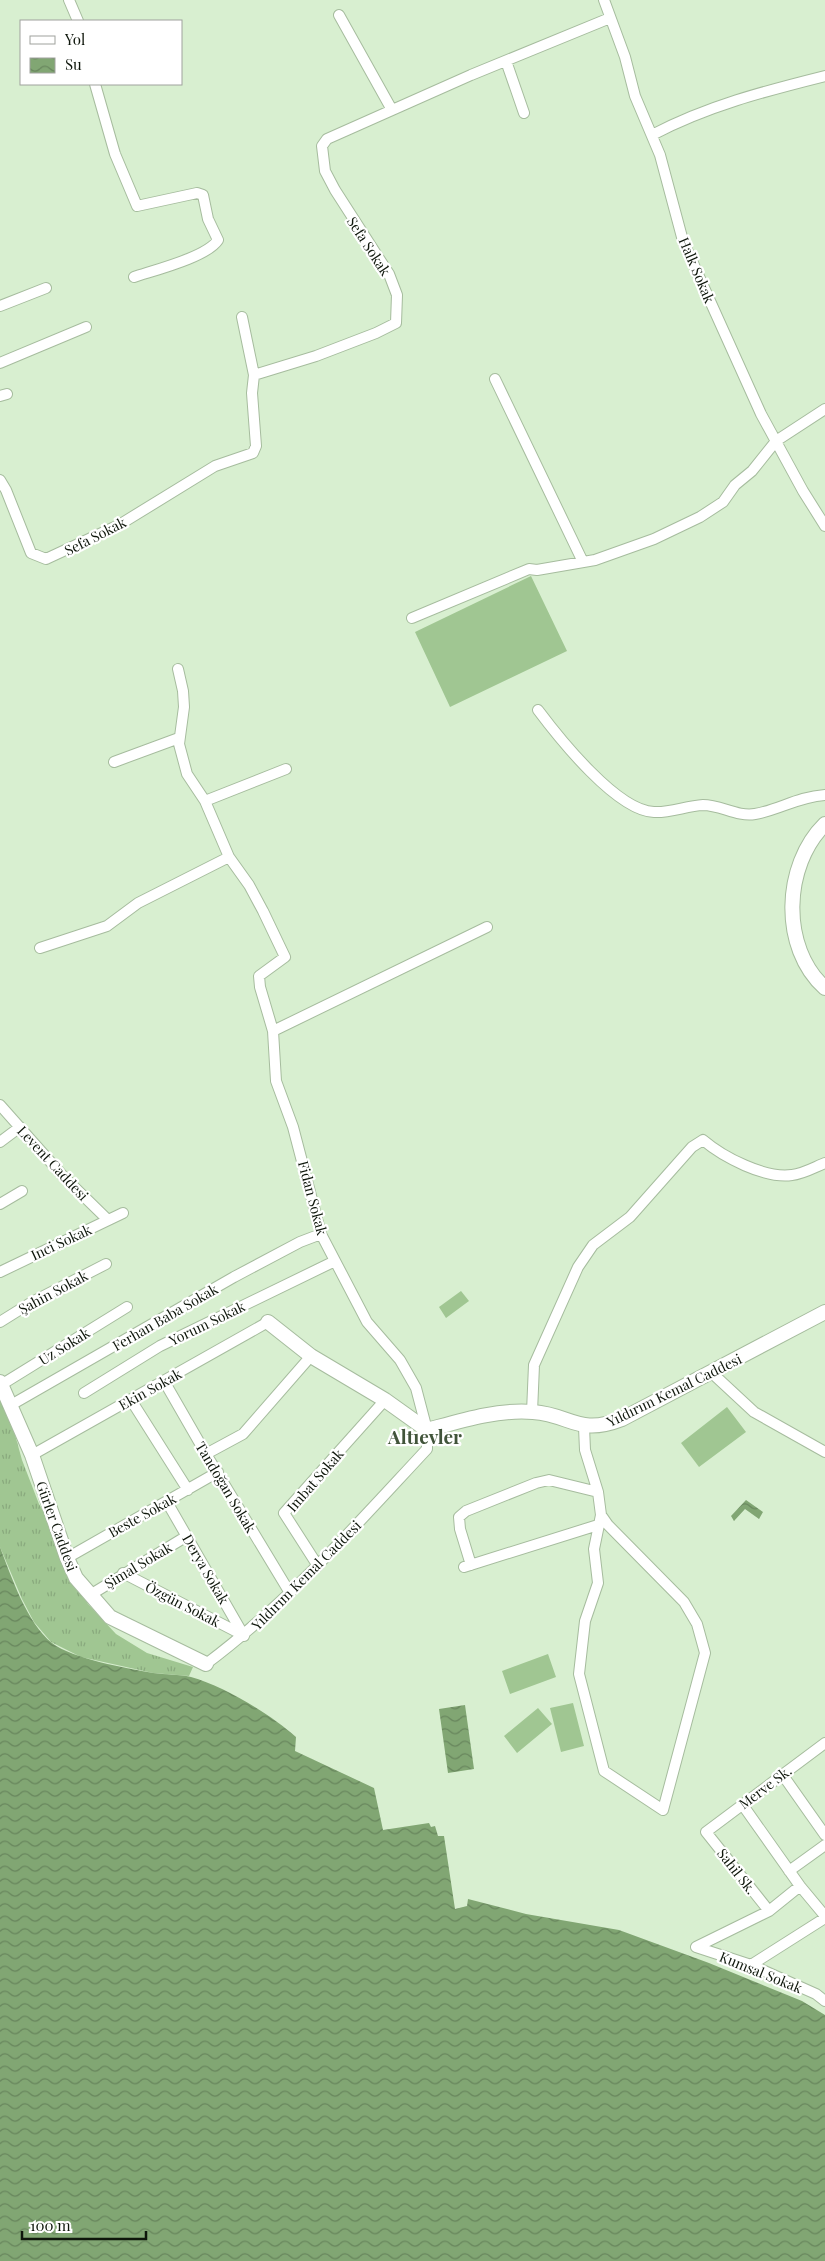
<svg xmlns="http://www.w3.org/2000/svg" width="825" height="2261" font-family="'Playfair Display',serif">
<defs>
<pattern id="grass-tufts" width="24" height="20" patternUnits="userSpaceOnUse" patternTransform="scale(1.25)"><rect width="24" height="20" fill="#a0c692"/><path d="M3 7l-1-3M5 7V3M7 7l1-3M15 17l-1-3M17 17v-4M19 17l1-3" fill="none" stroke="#89a97d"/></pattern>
<pattern id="water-waves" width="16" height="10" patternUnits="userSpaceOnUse" patternTransform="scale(1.25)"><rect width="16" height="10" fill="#81a673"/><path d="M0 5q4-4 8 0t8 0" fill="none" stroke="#68865d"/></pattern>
</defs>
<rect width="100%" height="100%" fill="#d8efd0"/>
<!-- grass -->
<path fill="url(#grass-tufts)" d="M0,1399L14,1431L22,1460L39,1504L47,1517L66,1570L88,1604L116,1634L147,1653L193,1667L189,1676L153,1673L81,1657L51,1642L34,1622L22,1599L0,1547Z"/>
<!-- pitch -->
<path fill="#a0c692" d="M531,576L567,651L450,707L415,632Z
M461,1291L469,1301L446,1318L439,1307Z
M727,1407L746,1432L699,1467L681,1443Z
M548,1654L556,1677L510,1694L502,1671Z
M573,1703L584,1746L561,1752L550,1708Z
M538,1708L552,1724L517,1753L504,1736Z"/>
<!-- water -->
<path fill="url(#water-waves)" d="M746,1500L763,1512L759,1519L745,1509L734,1521L731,1516Z
M0,1547C11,1576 27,1623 52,1643C73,1659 126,1668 153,1673C165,1675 179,1674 191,1677C224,1686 270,1714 296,1737L295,1751L374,1788L383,1830L429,1823L431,1827L435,1826L438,1836H444L455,1909L467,1906L468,1899L526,1914L619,1930L709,1963L802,2001L825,2015V2261H0Z
M465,1705L474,1769L448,1773L439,1709Z"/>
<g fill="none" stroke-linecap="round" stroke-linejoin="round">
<!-- street casing -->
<g stroke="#a6bc9e" stroke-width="12">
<path id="street" d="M69,0L78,21
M604,0L625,57L635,96L660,155L683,241L761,414L803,491L825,526
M339,15L392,110
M506,61L524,113
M95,84L115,154L137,206L197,193L203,195L208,219L218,240C207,257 155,270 134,277
M652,135C707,106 765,91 825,76
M0,306L46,288
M242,317L254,375
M0,363L86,327
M495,379L583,562
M0,396L7,394
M0,480L6,490L31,553L46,559L119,525L215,466L253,453L256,446L252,393L254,375L316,356L376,333L396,323L397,295L389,274L335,190L325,171L322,146L327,139L471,75L610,18
M412,618L529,569L537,570L595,560L654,539L700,517L723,502L735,485L752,471L776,441L825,409
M178,669L183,691L184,707L179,744L187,774L205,801L229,857L249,885L263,911L285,957L259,976L260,987L273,1031L276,1081L293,1127L321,1234L367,1322L400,1360L416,1388L427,1430V1449C357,1524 289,1602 206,1664
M538,710C559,738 617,811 654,812C670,813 686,806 703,805C721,805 737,817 755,814C779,810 797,797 825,795
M114,762L179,738
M205,801L286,769
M40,948L107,926L138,903L229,857
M273,1031L487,927
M0,1105L63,1176L108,1220
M0,1142L20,1127
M0,1204L22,1191
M0,1272L123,1213
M0,1322L32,1302L106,1264
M712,1373L754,1412L825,1452
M164,1381L206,1454L290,1593
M1,1385L127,1307
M84,1393L160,1346L335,1261
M131,1400L188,1490
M11,1405L234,1277L300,1242L321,1234
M532,1412L534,1365L578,1267L593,1245L630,1217L692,1147L703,1140C723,1157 765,1179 792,1175C803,1174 815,1167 825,1163
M584,1427L585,1450L598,1492L601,1515L594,1549L598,1583L585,1621L579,1674L604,1771L663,1810L705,1653L697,1624L684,1602L608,1525L601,1515
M206,1454L243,1434L311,1356
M32,1455L268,1322
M167,1502L244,1636
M67,1558L218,1472
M471,1565L460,1529L459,1517L466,1511L536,1483L549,1480L598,1492
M318,1566L284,1513L385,1400
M464,1567L598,1525
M123,1573L243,1635
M90,1595L187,1536
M782,1774L825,1835
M742,1804L800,1886L825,1916
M789,1871L825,1845
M769,1911L706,1832L825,1743
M696,1947L751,1965L816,1994L825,2001
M696,1947L769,1911L800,1886
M751,1965L825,1918"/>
</g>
<!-- secondary casing -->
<g stroke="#a6bc9e" stroke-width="16">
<path id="secondary" d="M825,824C783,865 780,948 825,988
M268,1322L311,1356L385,1400L427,1430C460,1421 497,1409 533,1412C572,1415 578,1436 622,1419L825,1312
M0,1382L32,1455L67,1558L76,1578L110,1617L206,1664"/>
</g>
<!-- street -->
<use href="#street" stroke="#fff" stroke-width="10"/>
<!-- secondary -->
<use href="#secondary" stroke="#fff" stroke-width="14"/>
</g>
<g text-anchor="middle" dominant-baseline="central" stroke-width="4.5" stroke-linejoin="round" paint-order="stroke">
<!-- street labels -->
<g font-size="14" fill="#0e160b" stroke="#fff">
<text transform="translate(369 246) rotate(57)">Sefa Sokak</text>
<text transform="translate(697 270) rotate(67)">Halk Sokak</text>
<text transform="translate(95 536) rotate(-27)">Sefa Sokak</text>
<text transform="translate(53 1163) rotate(47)">Levent Caddesi</text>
<text transform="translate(313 1198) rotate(75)">Fidan Sokak</text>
<text transform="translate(61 1242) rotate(-25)">Inci Sokak</text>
<text transform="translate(53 1292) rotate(-28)">Şahin Sokak</text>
<text transform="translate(165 1317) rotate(-30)">Ferhan Baba Sokak</text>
<text transform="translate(207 1323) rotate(-26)">Yorum Sokak</text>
<text transform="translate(64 1346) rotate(-32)">Uz Sokak</text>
<text transform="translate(150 1389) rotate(-29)">Ekin Sokak</text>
<text transform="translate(674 1390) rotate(-26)">Yıldırım Kemal Caddesi</text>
<text transform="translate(315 1480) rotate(-49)">Imbat Sokak</text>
<text transform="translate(226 1487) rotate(59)">Tandoğan Sokak</text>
<text transform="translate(142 1515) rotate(-29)">Beste Sokak</text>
<text transform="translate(57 1526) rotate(70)">Gürler Caddesi</text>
<text transform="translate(138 1565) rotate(-31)">Şimal Sokak</text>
<text transform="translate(206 1569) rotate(60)">Derya Sokak</text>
<text transform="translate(306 1575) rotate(-45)">Yıldırım Kemal Caddesi</text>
<text transform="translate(183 1604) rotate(27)">Özgün Sokak</text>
<text transform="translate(765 1787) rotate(-37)">Merve Sk.</text>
<text transform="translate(737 1871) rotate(52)">Sahil Sk.</text>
<text transform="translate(761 1972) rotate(22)">Kumsal Sokak</text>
</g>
<!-- district labels -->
<g font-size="19" font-weight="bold" fill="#41543a" stroke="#fff">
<text x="425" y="1436">Altıevler</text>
</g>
</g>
<!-- legend -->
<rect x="20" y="20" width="162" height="65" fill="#ffffff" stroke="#9fa29d"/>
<rect x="30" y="36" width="25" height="8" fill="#ffffff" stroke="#9fa29d"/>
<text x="65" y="45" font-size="15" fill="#0e160b">Yol</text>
<rect x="30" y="58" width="25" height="15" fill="url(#water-waves)" stroke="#9fa29d"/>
<text x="65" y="70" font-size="15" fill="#0e160b">Su</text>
<!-- scale -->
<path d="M22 2231v8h124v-8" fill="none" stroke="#0e160b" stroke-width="2.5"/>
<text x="30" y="2231" font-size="15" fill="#0e160b" stroke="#ffffff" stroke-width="4" paint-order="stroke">100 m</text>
</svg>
